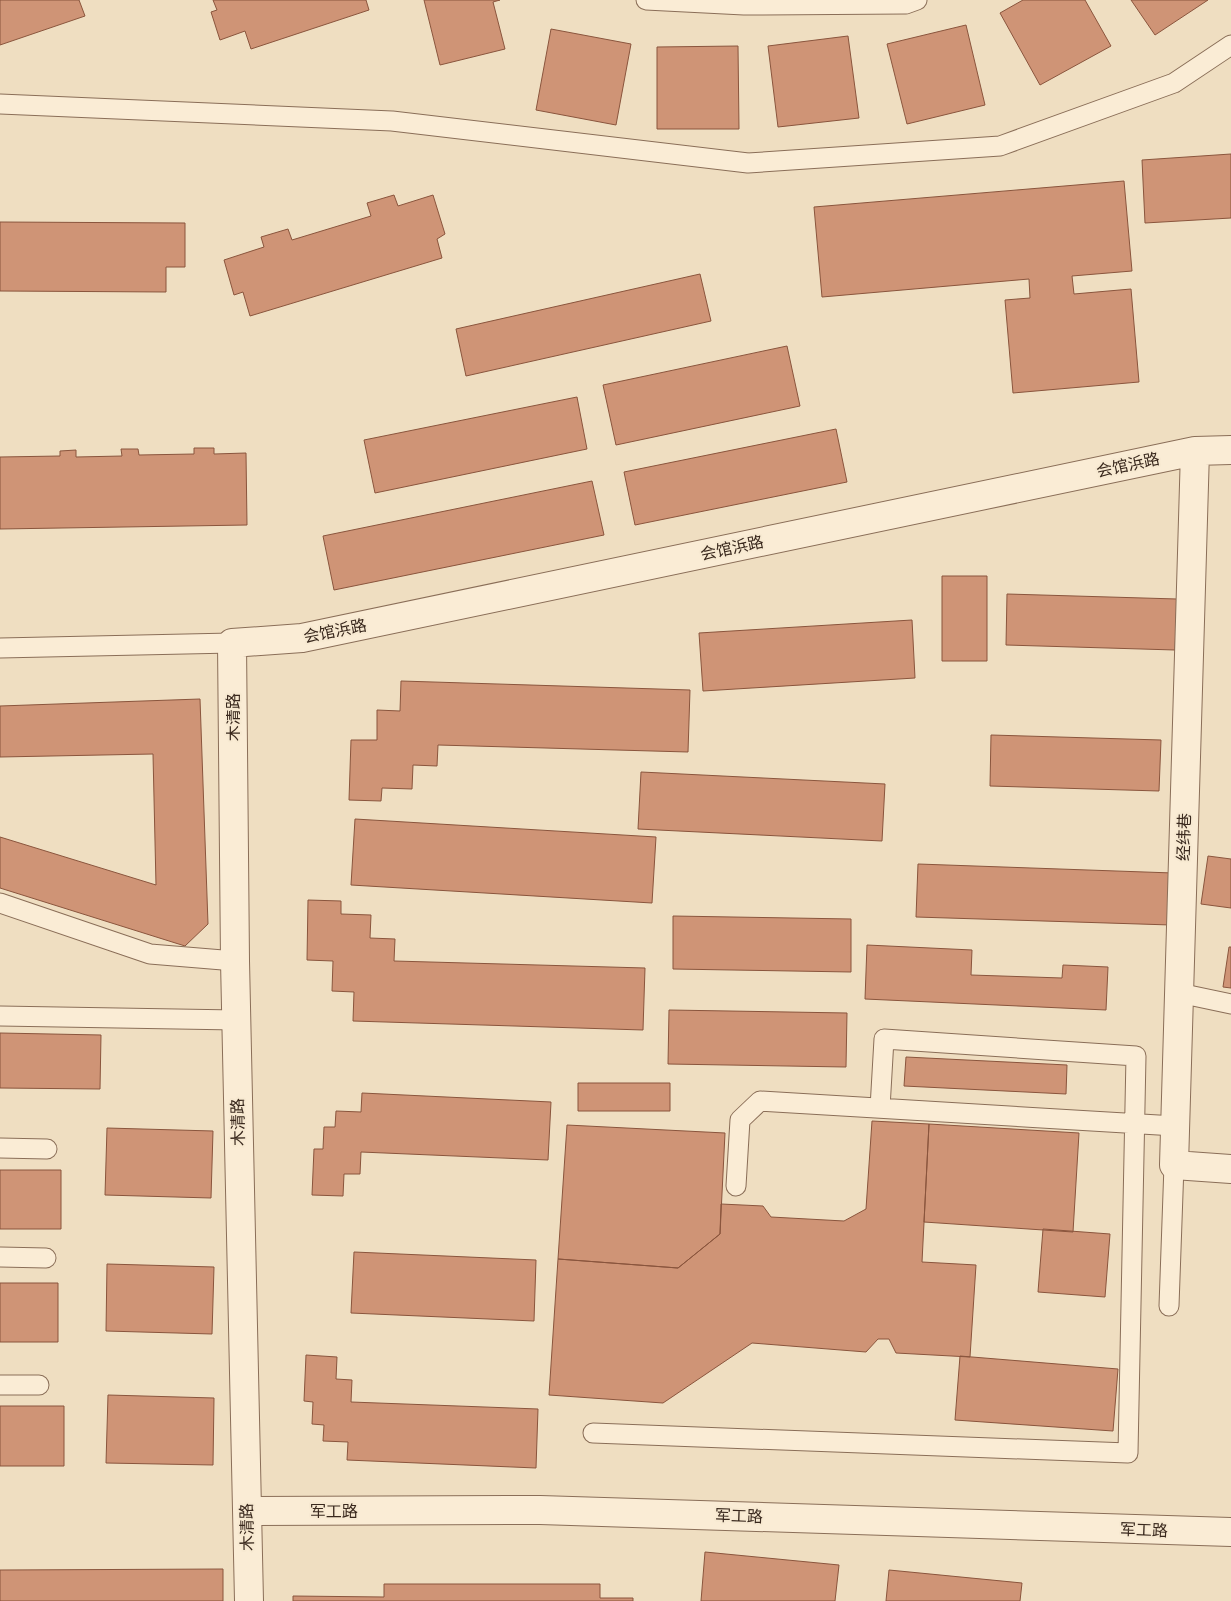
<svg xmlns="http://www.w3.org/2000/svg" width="1231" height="1601" font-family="'Roboto Serif','Noto Sans SC',serif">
<rect width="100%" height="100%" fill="#efdec1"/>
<!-- building -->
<path fill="#cf9476" stroke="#8a553d" d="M0,0H79L85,16L0,45Z
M213,0H366L369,10L251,49L245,31L220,40L211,12L217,10Z
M424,0H500L493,2L505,49L440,65Z
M1023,0H1085L1111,46L1040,85L1000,13Z
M1131,0H1208L1155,35Z
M966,25L985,105L907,124L887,44Z
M551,29L631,44L616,125L536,110Z
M848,36L859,118L778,127L768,46Z
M738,46L739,129H657V47Z
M1231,154V218L1145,223L1142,160Z
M1124,181L1132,271L1072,276L1074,294L1131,289L1139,382L1013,393L1005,300L1030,298L1029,279L822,297L814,207Z
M394,195L398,206L433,195L445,234L437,239L442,258L250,316L243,292L234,295L224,260L264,247L261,237L288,229L292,240L371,216L367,203Z
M0,222L185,223V267H166V292L0,291Z
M700,274L711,321L466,376L456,329Z
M787,346L800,406L616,445L603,385Z
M577,397L587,449L375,493L364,440Z
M836,429L847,482L635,525L624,472Z
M194,448H214V454L246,453L247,525L0,529V457L60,456V451L76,450V457L122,456L121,449H138L139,455L194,454Z
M592,481L604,535L334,590L323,536Z
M942,576H987V661H942Z
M1007,594L1177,599L1175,650L1006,645Z
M912,620L915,678L703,691L699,633Z
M401,681L690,690L688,752L438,745L437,766L413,765L412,789L382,788L381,801L349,800L351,740H377V710L400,711Z
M200,699L208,924L185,946L0,888V837L156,885L153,754L0,757V706Z
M991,735L1161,740L1159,791L990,786Z
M641,772L885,784L882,841L638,829Z
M355,819L656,837L652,903L351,885Z
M1208,856L1231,859V908L1201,904Z
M918,864L1173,873L1171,925L916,917Z
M308,900L341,901V914L371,915L370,938L395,939L394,961L645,968L643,1030L353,1021L354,992L332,991L333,961L307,960Z
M673,916L851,919V972L673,969Z
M867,945L972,950L971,975L1062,978L1063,965L1108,967L1106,1010L865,999Z
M1229,947H1231V988L1223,987Z
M669,1010L847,1013L846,1067L668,1064Z
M0,1033L101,1035L100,1089L0,1088Z
M906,1057L1067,1065L1066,1094L904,1086Z
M578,1083H670V1111H578Z
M362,1093L551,1102L548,1160L361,1152L360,1174H344L343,1196L312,1195L314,1149H323L324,1127H335L336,1111L361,1112Z
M872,1121L929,1124L922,1262L976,1265L970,1357L896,1353L889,1339H878L866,1352L752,1343L663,1403L549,1395L558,1259L678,1268L720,1234L721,1204L763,1206L771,1217L844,1221L866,1209Z
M929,1124L1079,1133L1073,1232L924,1222Z
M567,1125L725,1133L720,1234L678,1268L558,1259Z
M107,1128L213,1131L211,1198L105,1195Z
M0,1170H61V1229H0Z
M1043,1229L1110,1234L1105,1297L1038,1292Z
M354,1252L536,1260L534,1321L351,1313Z
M107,1264L214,1267L212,1334L106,1331Z
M0,1283H58V1342H0Z
M306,1355L337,1357L336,1379L352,1380L351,1402L538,1409L536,1468L347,1460L348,1442L323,1441L324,1425L312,1424L313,1402L304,1401Z
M960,1356L1118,1369L1113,1431L955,1420Z
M108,1395L214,1398L213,1465L106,1463Z
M0,1406H64V1466H0Z
M705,1552L839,1565L835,1601H701Z
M223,1569V1601H0V1570Z
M889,1570L1022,1583L1020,1601H886Z
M384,1584H600V1598H633V1601H293V1596L384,1597Z"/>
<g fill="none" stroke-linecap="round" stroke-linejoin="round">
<!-- lane casing -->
<g stroke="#8a6e58" stroke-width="21">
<path id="lane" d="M646,0L744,5L906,4L917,0
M0,104L392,121L748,163L1000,146L1174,83L1231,45
M0,648L232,643
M0,903L150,954L235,961
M1179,993L1231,1004
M0,1016L236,1020
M0,1148L47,1149
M736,1186L740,1120L760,1101L1175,1126
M0,1257L46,1258
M1169,1306L1174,1165
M0,1385H39
M593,1433L1128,1453L1136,1056L884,1039L880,1108"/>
</g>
<!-- street casing -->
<g stroke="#8a6e58" stroke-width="30">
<path id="street" d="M1195,451L1174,1165L1231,1169
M247,1511L540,1510L1231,1532
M249,1601L235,961L232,643L302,638L1195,451L1231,450"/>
</g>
<!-- lane -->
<use href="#lane" stroke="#faecd5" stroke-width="19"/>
<!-- street -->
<use href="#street" stroke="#faecd5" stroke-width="28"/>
</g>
<g text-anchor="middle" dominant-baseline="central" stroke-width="4" stroke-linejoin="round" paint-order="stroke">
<!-- street labels -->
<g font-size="16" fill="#39281d" stroke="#f7e9d1">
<text transform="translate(1128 465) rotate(-12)">会馆浜路</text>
<text transform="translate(732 548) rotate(-12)">会馆浜路</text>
<text transform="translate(335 631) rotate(-11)">会馆浜路</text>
<text transform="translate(233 717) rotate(-90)">木清路</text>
<text transform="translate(1184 837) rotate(-88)">经纬巷</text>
<text transform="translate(238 1122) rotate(-91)">木清路</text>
<text x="334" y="1511">军工路</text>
<text transform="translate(739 1516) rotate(2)">军工路</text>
<text transform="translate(247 1527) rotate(-91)">木清路</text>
<text transform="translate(1144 1530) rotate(2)">军工路</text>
</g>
</g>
</svg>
